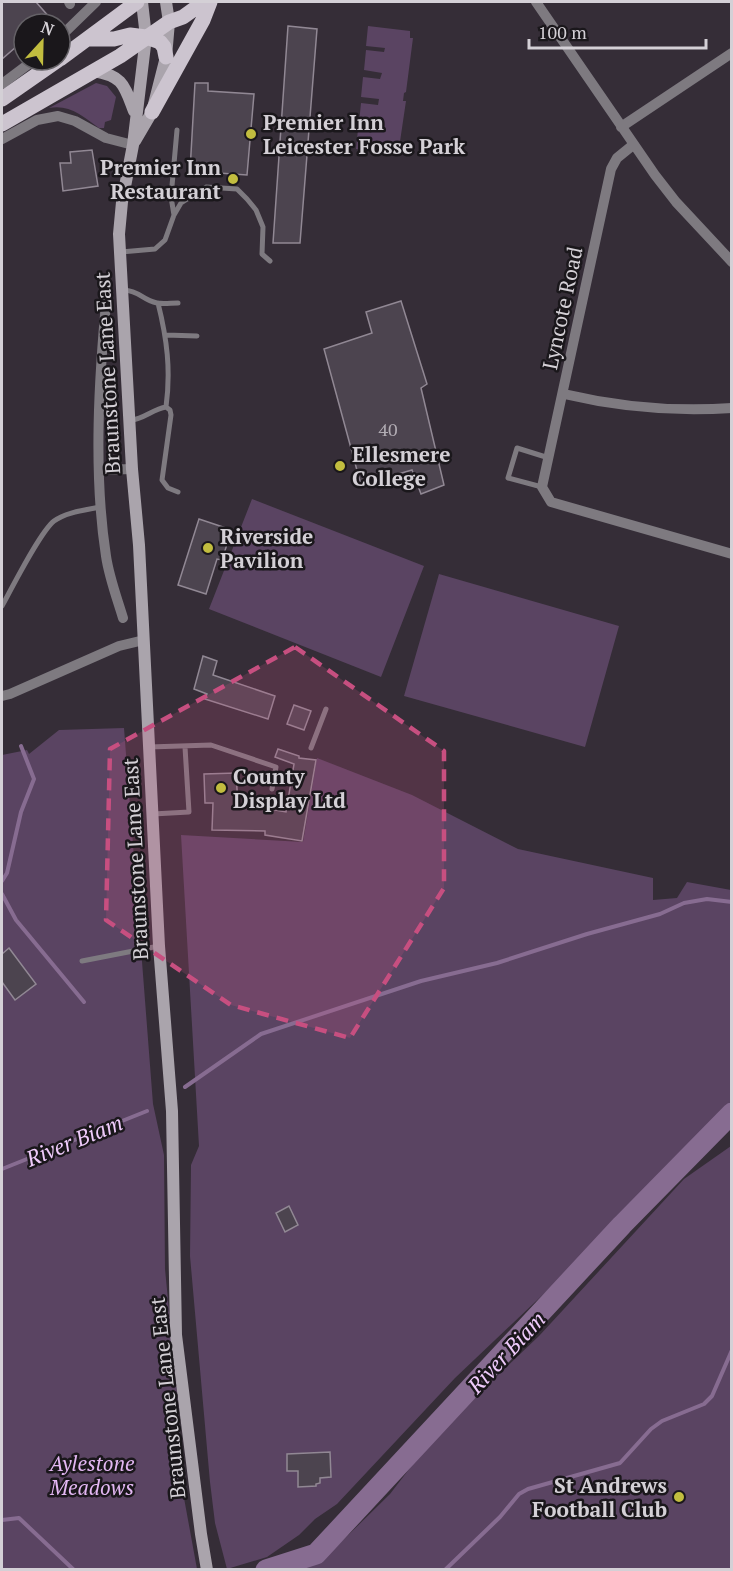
<svg xmlns="http://www.w3.org/2000/svg" width="733" height="1571" font-family="'PT Serif',serif">
<rect width="100%" height="100%" fill="#352d37"/>
<!-- green -->
<path fill="#5a4462" d="M368,26L410,31V38H413L406,92L404,93L403,101H406L398,155L356,149L358,129L374,131L375,125L359,123L361,103L378,105L379,99L361,97L363,77L380,79L382,73L364,70L366,50L384,52L385,48L366,46Z
M96,83L107,86L116,97L111,120L105,122L104,128H99C83,116 69,104 49,108Z
M252,499L424,566L381,677L209,609Z
M439,574L619,626L585,747L404,696Z
M124,728L153,1104L164,1155L165,1269L178,1403L184,1498L197,1569H2V755L27,750L29,754L59,730Z
M317,758L412,795L518,849L653,878V900L677,898L687,882L731,890V1107L703,1137L673,1159L633,1206L606,1230L552,1286L455,1378L337,1504L315,1519L299,1535L267,1557L227,1569L215,1523L210,1482L190,1256L191,1165L199,1146L181,835L303,842Z
M731,1146V1569H284L329,1554L390,1494L437,1433L539,1336L684,1179Z"/>
<g fill="none" stroke-linecap="round" stroke-linejoin="round">
<!-- stream -->
<path stroke="#876c91" stroke-width="4" d="M2,881L7,873L21,812L34,779L21,746
M2,894L16,920L84,1002
M185,1087L261,1034L421,981L497,963L587,934L660,914L684,903L707,899L732,902
M2,1169L147,1111
M2,1520L19,1518L74,1570
M445,1570L500,1517L519,1494L528,1489L620,1463L651,1429L662,1421L704,1404L712,1396L732,1350"/>
<!-- river -->
<path stroke="#876c91" stroke-width="21" d="M266,1570L316,1554L622,1225L732,1113"/>
</g>
<!-- building -->
<path fill="#4c444f" stroke="#918894" stroke-width="1.5" d="M2,2H36L50,18L43,24H24V40L2,59Z
M288,26L317,29L300,243H273Z
M195,83H208V91L254,94L247,175L190,171Z
M92,150L98,186L63,191L60,163H71L70,152Z
M401,301L427,384L421,388L444,485L421,494L412,470L361,485L324,349L372,333L366,312Z
M199,519L226,528L223,536L229,538L222,560L217,559L206,594L178,585Z
M203,656L217,661L213,675L275,696L268,719L205,699L207,694L194,689Z
M294,705L311,711L304,730L287,724Z
M278,749L299,756V758L316,760L302,841L265,835V831L212,830L213,803H205L204,774L236,773L238,805L264,806V808L286,812L294,764L275,757Z
M9,948L36,984L15,1000L2,982V954Z
M289,1206L298,1225L285,1232L276,1213Z
M330,1452L331,1477L320,1478V1483L316,1484V1486L298,1487V1471H287V1454Z"/>
<g fill="none" stroke-linecap="round" stroke-linejoin="round">
<!-- lane -->
<path stroke="#7e7a80" stroke-width="5" d="M174,215L171,197L177,130
M121,252L155,249L165,240L174,215L181,203L206,187L237,189L247,199L256,210L263,227L262,254L270,261
M124,290C140,291 142,300 157,303C163,304 171,303 178,303
M158,303C167,339 171,370 166,407L170,410L171,415L162,480L168,488L178,492
M166,335L197,336
M131,420C144,419 153,409 166,407
M542,487L508,478L517,448L549,458
M2,606C12,588 40,532 54,521C66,512 86,510 100,507
M149,747L211,745L276,767L272,789
M311,748L326,709
M153,814L189,812L185,747
M82,961L159,946"/>
<!-- street -->
<path stroke="#7e7a80" stroke-width="10" d="M69,2L70,4
M536,2L655,175L676,202L732,262
M60,37L96,2
M2,84L34,60
M621,127L732,53
M2,139L37,120L58,116L75,121L106,138L133,145
M633,145L617,158L611,169L542,487L551,502L732,554
M107,293C99,377 93,472 106,556C109,577 117,598 123,618
M564,394C619,407 675,412 732,408
M100,470L132,469
M2,696L10,694L119,646L144,640"/>
<!-- secondary -->
<path stroke="#aaa4ac" stroke-width="12" d="M142,2L146,37L133,145L122,202L119,234L132,469L139,545L159,946L172,1111L176,1335L201,1534L207,1570
M94,71C123,76 124,85 134,111
M135,141L152,112L166,57L169,22L166,2"/>
<!-- primary -->
<path stroke="#ccc4cf" stroke-width="15" d="M90,39H114L130,35L146,37L160,42L164,47L166,57
M60,59L137,2
M2,99L58,60
M152,112L203,20L210,2
M2,124L120,56L169,22L183,17L204,2"/>
</g>
<!-- marked area -->
<path fill="#c74f80" fill-opacity="0.2" stroke="#c74f80" stroke-width="4.5" stroke-dasharray="12 8" stroke-linejoin="round" d="M295,647L444,751V888L350,1038L231,1005L106,920L110,749Z"/>
<!-- markers -->
<g fill="#c2bd3f" stroke="#1a171b" stroke-width="2">
<circle cx="251" cy="134" r="6"/>
<circle cx="233" cy="179" r="6"/>
<circle cx="340" cy="466" r="6"/>
<circle cx="208" cy="548" r="6"/>
<circle cx="221" cy="788" r="6"/>
<circle cx="679" cy="1497" r="6"/>
</g>
<g text-anchor="middle" dominant-baseline="central" stroke-width="5" stroke-linejoin="round" paint-order="stroke">
<!-- number labels -->
<g font-size="18" fill="#b2adb4">
<text x="388" y="429">40</text>
</g>
<!-- poi labels -->
<g font-size="21" font-weight="bold" fill="#d4d0d6" stroke="#1a171b" text-anchor="start">
<text x="263" y="122">Premier Inn<tspan x="263" dy="24">Leicester Fosse Park</tspan></text>
<text x="221" y="167" text-anchor="end">Premier Inn<tspan x="221" dy="24">Restaurant</tspan></text>
<text x="352" y="454">Ellesmere<tspan x="352" dy="24">College</tspan></text>
<text x="220" y="536">Riverside<tspan x="220" dy="24">Pavilion</tspan></text>
<text x="233" y="776">County<tspan x="233" dy="24">Display Ltd</tspan></text>
<text x="667" y="1485" text-anchor="end">St Andrews<tspan x="667" dy="24">Football Club</tspan></text>
</g>
<!-- street labels -->
<g font-size="21" fill="#d4d0d6" stroke="#1a171b">
<text transform="translate(562 308) rotate(-78)">Lyncote Road</text>
<text transform="translate(107 373) rotate(-93)">Braunstone Lane East</text>
<text transform="translate(135 859) rotate(-93)">Braunstone Lane East</text>
<text transform="translate(167 1398) rotate(-96)">Braunstone Lane East</text>
</g>
<!-- park labels -->
<g font-size="21" font-style="italic" fill="#e3b7f3" stroke="#1a171b">
<text x="92" y="1463">Aylestone<tspan x="92" dy="24">Meadows</tspan></text>
</g>
<!-- water labels -->
<g font-size="22" font-style="italic" fill="#efcbfb" stroke="#1a171b">
<text transform="translate(74 1140) rotate(-22)">River Biam</text>
<text transform="translate(506 1352) rotate(-47)">River Biam</text>
</g>
</g>
<!-- border -->
<rect width="733" height="1571" fill="none" stroke="#d4d0d6" stroke-width="6"/>
<!-- north arrow -->
<g transform="translate(42 42) rotate(22)"><circle r="28" fill="#1a171b" stroke="#646166" stroke-width="1.5"/>
<path d="M0-4.5L10 22L0 15L-10 22Z" fill="#c2bd3f"/>
<text y="-9" font-size="16" font-weight="bold" text-anchor="middle" fill="#d4d0d6">N</text>
</g>
<!-- scale -->
<path d="M529 39v9h177v-9" fill="none" stroke="#d4d0d6" stroke-width="3"/>
<text x="538" y="39" font-size="18" fill="#d4d0d6" stroke="#1a171b" stroke-width="4.5" paint-order="stroke">100 m</text>
</svg>
